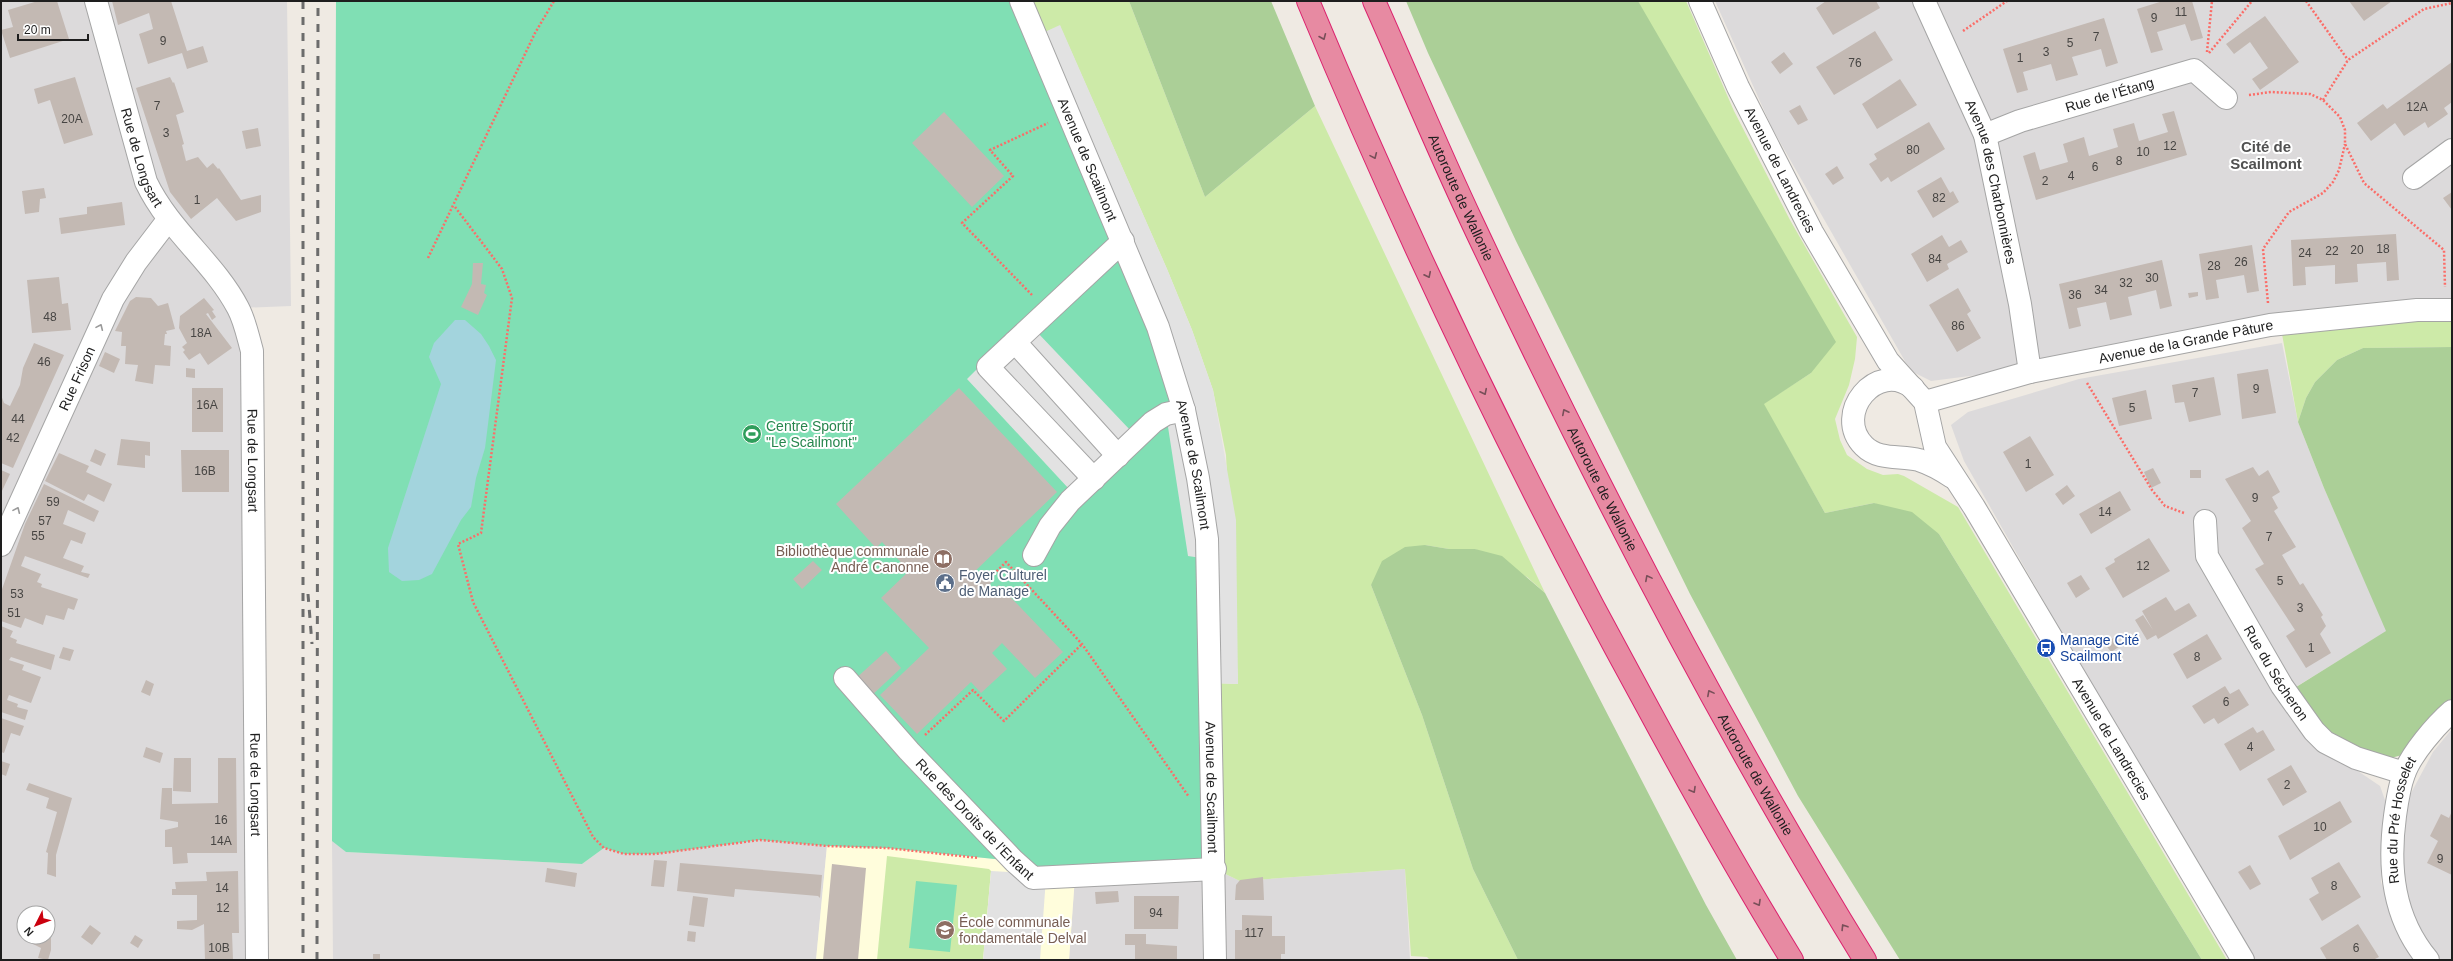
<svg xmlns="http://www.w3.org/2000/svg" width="2453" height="961" font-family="Arial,sans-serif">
<rect width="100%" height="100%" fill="#efeae3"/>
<!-- residential -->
<path fill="#dcdadb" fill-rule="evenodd" d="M1,1H287L291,306L238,308L247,330L257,960H1ZM24,913H48V937H24Z
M1715,1H2452V300L2439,299L1993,373L1931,381L1915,373L1906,363L1772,128Z
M2282,343L2298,422L2324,488L2387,631L2278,698L2295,724L2316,748L2352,767L2380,786L2386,803L2381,882L2395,924L2415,960H2248L1964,461L1951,425L1968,412L2079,379Z
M2452,729V960H2441L2422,935L2401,886L2404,822L2410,795L2433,752Z
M332,839L346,852L582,864L604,848L624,854L760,840L827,846L816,960H333Z
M1215,869L1240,881L1405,869L1410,960H1069L1075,876Z"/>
<!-- education -->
<path fill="#fffddc" d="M827,846L887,848L1014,861L1075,876L1069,960H816Z"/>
<!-- grass -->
<path fill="#cdeaa8" d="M1021,1H1129L1205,197L1315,106L1545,593L1527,577L1475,549H1449L1425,545L1371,585L1422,715L1473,869L1518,960H1430L1427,957L1411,956L1405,869L1240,881L1215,869L1211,683L1238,684L1226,455L1213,390L1192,330L1167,269L1060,26L1036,36Z
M1638,1H1686L1734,111L1790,220L1857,337L1855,359L1849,385L1835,419L1840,440L1847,455L1867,469L1883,475L1898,474L1904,476L1958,507L2227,960H2202L1939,534L1874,503L1825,513L1763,404L1811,373Z
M2452,310V347L2363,348L2337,360L2315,382L2306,398L2298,422L2280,323Z
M887,856L989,869L991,871L983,960H877Z"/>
<!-- forest -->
<path fill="#abcf97" d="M1129,1H1271L1315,106L1205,197Z
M1406,1H1638L1836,342L1811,373L1764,404L1825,513L1874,503L1912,512L1939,534L2202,960H1900L1798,796L1690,594L1516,241L1428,53Z
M2452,347V700L2436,715L2406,754L2387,759L2336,743L2293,689L2386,631L2324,488L2298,422L2306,398L2315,382L2337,360L2363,348Z
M1425,545L1449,549H1475L1502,556L1545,593L1706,905L1737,960H1518L1473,869L1422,715L1371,585L1382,561L1405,547Z"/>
<!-- pitch -->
<path fill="#80dfb4" d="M336,1H1021L1158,327L1208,559L1215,869L1046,878L1014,861L887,848L827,846L760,840L655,854H624L604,848L582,864L346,852L332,841Z
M916,881L957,885L950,952L909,948Z"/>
<!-- parking -->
<path fill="#e2e2e2" d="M1060,25L1167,269L1192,330L1213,390L1236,520L1238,684L1211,683L1208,559L1188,556L1166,414L1183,410L1036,36Z
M1037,332L1131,431L1069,489L967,379L978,368Z
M991,871L1026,873L1046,878L1040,960H983Z"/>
<!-- water -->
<path fill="#a3d4dd" d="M455,320H465L481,334L489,346L496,360L485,448L476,478L471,507L461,520L432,574L419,580L402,581L389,572L388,548L441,384L429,357L434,343Z"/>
<!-- building -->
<path fill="#c3b9b3" d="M38,1H57L69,39L10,58L1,30L13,27L8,10Z
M112,1H171L187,51L203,46L208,62L187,69L182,53L148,64L139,34L153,29L149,13L118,25Z
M1826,1H1876L1880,8L1833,35L1816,8Z
M2163,1H2192L2203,38L2191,41L2185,24L2157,32L2163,50L2151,53L2137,9Z
M2349,1H2392L2364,21Z
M2265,16L2299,62L2260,90L2252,79L2268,68L2250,42L2234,54L2226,44Z
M2104,18L2118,63L2106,67L2101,49L2072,57L2078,75L2056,81L2051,64L2023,72L2028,90L2017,93L2003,49Z
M1875,31L1893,60L1834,95L1816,67Z
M1784,52L1793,64L1780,74L1771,62Z
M2452,62V102L2444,108L2448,114L2428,128L2425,122L2404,136L2395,123L2371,141L2357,123L2383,104L2387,109Z
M75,77L93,135L64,144L50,100L38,104L34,89Z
M170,77L173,83L174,82L184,112L176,115L184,144L182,145L186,161L198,157L207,168L213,163L218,169L219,168L241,200L261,195V212L236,221L217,198L191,219L170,192L136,88Z
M1900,79L1917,105L1877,129L1862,104Z
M1800,105L1808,120L1798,125L1789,111Z
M2174,111L2187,155L2036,200L2023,156L2035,152L2040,170L2068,162L2063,144L2084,137L2089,156L2118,147L2113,129L2134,123L2139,141L2168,132L2162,114Z
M944,112L1004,176L972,207L912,143Z
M1929,122L1945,149L1891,182L1888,177L1881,182L1869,164L1877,159L1874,154Z
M258,128L261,146L246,149L242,131Z
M1837,166L1844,178L1833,185L1825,174Z
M1941,177L1950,193L1953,191L1959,202L1933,218L1917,191Z
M44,188L46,198L40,199L39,212L25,214L22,191Z
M2452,192V210L2443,198Z
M122,202L125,225L61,234L59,218L87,214V207Z
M2396,234L2399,280L2387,281L2386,262L2357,264L2358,282L2335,284V265L2305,267L2306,285L2293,286L2291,240Z
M1942,235L1949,247L1961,240L1968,252L1947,264L1949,269L1927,282L1911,254Z
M2252,245L2259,291L2247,293L2244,275L2216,280L2219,298L2206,300L2199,254Z
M2162,260L2172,306L2160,309L2156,290L2128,297L2132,315L2110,320L2106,302L2077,308L2081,326L2069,329L2059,284Z
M473,263H483L481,284L486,285L484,293L487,295L478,315L461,307L472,284Z
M59,277L62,304L68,303L71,330L32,333L27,280Z
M1958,288L1971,311L1967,314L1981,338L1957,352L1929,305Z
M2198,292V296L2189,298L2188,293Z
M136,297L151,298L158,306L168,303L175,329L166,331L167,334H165L164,345L171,346L170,366L155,365L153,384L135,381L138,365L125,364L126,346H121L122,332L115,331L130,301Z
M204,298L214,310L212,311L216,317L212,320L208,313L206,314L232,348L208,365L200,353L189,360L183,352L185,350L182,347L187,343L179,328L180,316Z
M34,343L64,355L13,468L1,463V395L4,403L10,406L20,385L23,368Z
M105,352L120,359L114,373L99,366Z
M186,368L195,369V378L186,377Z
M2268,369L2276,413L2242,419L2237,374Z
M2214,377L2221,415L2189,422L2184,402L2175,403L2172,385Z
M192,388H223V432H192Z
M959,388L1057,492L969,577L972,580L983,570L993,581L983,591L987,595L999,585L1063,652L1035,678L1002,643L992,653L1007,669L981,693L971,682L917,734L880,695L929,648L881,598L909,571L882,542L876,548L836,504Z
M2146,390L2152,419L2119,426L2112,398Z
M2030,436L2054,475L2026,492L2003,452Z
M121,439L150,442V456L145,455V468L117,465Z
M95,449L106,454L101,466L90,461Z
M181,450H229V492H182Z
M59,453L89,466L86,472L112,484L104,502L88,494L84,501L45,481Z
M2253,467L2259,476L2268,470L2280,492L2272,497L2278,508L2274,511L2296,547L2282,555L2300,585L2303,583L2323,615L2321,617L2326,626L2320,634L2331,653L2306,668L2286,636L2295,630L2255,569L2264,564L2242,528L2251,521L2225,479Z
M2153,468L2161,483L2151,488L2144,472Z
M1,470L10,474L1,493Z
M2190,470H2201V478H2190Z
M44,484L99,511L94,522L68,510L63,524L86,533L82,544L71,540L63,558L84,566L81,572L90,574L88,578L25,556L21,566L41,574L37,582L42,584L41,587L78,599L74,610L68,608L64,620L46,615L43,625L25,618L21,628L1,621V592L25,524Z
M2067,485L2075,496L2063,505L2055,494Z
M2120,491L2131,510L2091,534L2079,514Z
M2149,538L2170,571L2123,598L2105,568L2115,562L2114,559Z
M813,561L822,570L802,589L793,579Z
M2081,575L2090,589L2076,598L2067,583Z
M2166,597L2175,611L2189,603L2197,616L2158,639L2156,635L2147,640L2135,620L2143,615L2153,630L2142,611Z
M1,626L13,631L10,637L17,640L16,643L55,655L51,670L11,657L9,660L24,665L22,670L41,677L31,703L9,695L7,700L18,704L17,707L28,710L25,720L1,712Z
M2207,634L2222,659L2187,679L2173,654Z
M2116,636L2122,645L2111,652L2105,644Z
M63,647L74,650L70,661L59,658Z
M886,651L901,668L870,697L854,680Z
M146,680L154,684L150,696L141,692Z
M2225,686L2230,694L2239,689L2249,705L2218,724L2214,718L2204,724L2192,706Z
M1,718L24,726L20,736L11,733L4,753L1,752Z
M2253,727L2257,733L2263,730L2275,750L2240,771L2224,744Z
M146,747L163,753L160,763L143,757Z
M174,758H191V792L173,791Z
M218,758H236L237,853H187L188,863L173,864L172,847H165V830L178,827V822L160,819L162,788H172V804L218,803Z
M1,761L10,764L6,776L1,774Z
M2291,765L2307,792L2283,806L2267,779Z
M29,783L72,798L56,855V877L47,874L48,853L46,852L57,812L46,808L49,798L26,790Z
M2340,801L2352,822L2290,860L2278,836Z
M2452,811V875L2427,863L2438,841L2430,836L2441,814L2449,818Z
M654,860L667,861L664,887L651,886Z
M2339,862L2361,897L2322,921L2309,899L2319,893L2311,878Z
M680,863L822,875L820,898L818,896L735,889L734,897L677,891Z
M832,864L866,868L858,960H823Z
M2250,865L2261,884L2250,890L2238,872Z
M547,868L577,873L575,887L545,882Z
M238,871L239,933H232L233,960H205L204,924L192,930L177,929V921L197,920V895H172V889H176L175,882L207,881L206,872Z
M1263,877L1264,900H1235L1236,885L1240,880Z
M1118,891L1119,902L1096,904L1095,892Z
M693,896L708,898L704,927L689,925Z
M1134,896H1179L1178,929H1134Z
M1242,915L1272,916V936H1285V954H1281V960H1235V930H1242Z
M2358,924L2379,957L2373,960H2327L2320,948Z
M90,925L101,933L92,945L81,937Z
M688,931L696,932L695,942L687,941Z
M1125,934H1146V944L1177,946V960H1135V945H1125Z
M135,935L143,940L138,948L130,943Z
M32,937L51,938V950L48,960L38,958L41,948L31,943Z
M373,954H380V960H373Z"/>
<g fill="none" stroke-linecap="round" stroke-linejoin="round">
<!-- minor casing -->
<g stroke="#a5a5a5" stroke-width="24">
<g id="minor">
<path id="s1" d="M96,1L146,182C170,232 214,262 238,308C245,321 248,337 252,351L257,960"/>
<path id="s2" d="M1021,1L1158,327L1184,410L1198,478L1207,539L1215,960"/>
<path id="s3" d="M1700,1L1738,87L1812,232L1888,361L1925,402L1935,447L1974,507L2243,960"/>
<path id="s4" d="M1924,1L1985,135L2020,304L2030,372"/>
<path id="s5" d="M1985,135L2020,121L2194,70L2226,98"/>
<path d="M2414,178L2452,150"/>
<path d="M1015,342L1118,456"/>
<path d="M1913,388C1877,359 1832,414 1864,446C1879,461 1901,455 1919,460C1931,464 1942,470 1952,477"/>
<path id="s6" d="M1925,402L2030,372L2270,325L2417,310H2452"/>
<path d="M1094,479L988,367L1123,241"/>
<path id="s7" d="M2205,521L2207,556L2282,686L2314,731L2325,742L2356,758L2404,773"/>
<path id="s8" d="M1,545L113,299L136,262L168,220"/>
<path d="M1034,555L1050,526L1070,501L1153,422L1166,414L1184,410"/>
<path id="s9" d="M845,678L909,751L1014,861L1033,878L1215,869"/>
<path id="s10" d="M2428,960C2393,918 2388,868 2395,816C2397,802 2399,787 2404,774C2411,754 2436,725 2452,711"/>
</g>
</g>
<!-- highway casing -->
<g stroke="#db226e" stroke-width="24">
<g id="highway">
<path d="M1308,1C1407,239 1518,471 1642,697C1690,786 1739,874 1792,960"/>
<path id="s11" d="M1374,1C1407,75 1438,150 1473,224C1591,475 1719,723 1865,960"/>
</g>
</g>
<!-- path -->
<path stroke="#fb6d68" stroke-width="2.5" stroke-dasharray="2 2" stroke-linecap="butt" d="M2306,1L2348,60
M1963,31L2007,1
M2207,52L2212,1
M2209,53L2252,1
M2249,95L2271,92L2310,94L2323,100L2340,117L2345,130V144L2364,183L2444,250L2445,287
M2323,100L2348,60L2424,9L2452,3
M455,207L502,269L512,298L481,533L458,544L473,602L593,837L604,848L624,854H655L760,840L827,846L887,848L979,858
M428,258L535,33L554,1
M1032,295L962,223L1013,176L990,150L1048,123
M2268,303L2263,249L2289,212L2323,193L2333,182L2339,170L2345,144
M2087,383L2152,490L2165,506L2184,513
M991,577L1006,562L1082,644L1189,797
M925,735L973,690L1004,721L1082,644"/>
<!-- minor -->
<use href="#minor" stroke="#fff" stroke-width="22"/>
<!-- highway -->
<use href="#highway" stroke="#e78aa2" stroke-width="22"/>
<!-- rail -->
<path stroke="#6c6c6c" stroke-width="3" stroke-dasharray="8 8" stroke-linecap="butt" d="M303,1V960
M308,594L312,644
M317,960L318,1"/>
</g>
<!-- one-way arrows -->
<defs><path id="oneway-chevron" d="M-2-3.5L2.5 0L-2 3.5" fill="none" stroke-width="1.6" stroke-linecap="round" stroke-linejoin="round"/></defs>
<g stroke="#784f59">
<use href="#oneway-chevron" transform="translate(1323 37) rotate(67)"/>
<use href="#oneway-chevron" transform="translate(1374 156) rotate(66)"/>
<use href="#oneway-chevron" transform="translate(1428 275) rotate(64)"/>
<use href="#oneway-chevron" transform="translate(1484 392) rotate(64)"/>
<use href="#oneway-chevron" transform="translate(1565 412) rotate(-117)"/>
<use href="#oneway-chevron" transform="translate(1648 578) rotate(-118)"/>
<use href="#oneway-chevron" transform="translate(1710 693) rotate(-118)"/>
<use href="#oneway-chevron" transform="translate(1693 790) rotate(60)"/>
<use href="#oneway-chevron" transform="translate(1758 903) rotate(60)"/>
<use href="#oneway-chevron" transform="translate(1844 927) rotate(-122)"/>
</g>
<g stroke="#9a9a9a">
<use href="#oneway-chevron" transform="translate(100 327) rotate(-66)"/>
<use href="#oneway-chevron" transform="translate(17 510) rotate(-66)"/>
</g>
<!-- icons -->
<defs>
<g id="stadium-disc" transform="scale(1)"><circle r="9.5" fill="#2e9e5b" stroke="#fff"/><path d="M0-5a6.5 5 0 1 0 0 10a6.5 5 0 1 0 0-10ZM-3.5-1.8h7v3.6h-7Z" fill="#fff"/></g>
<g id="library-disc" transform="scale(1)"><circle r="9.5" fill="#8d6e63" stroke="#fff"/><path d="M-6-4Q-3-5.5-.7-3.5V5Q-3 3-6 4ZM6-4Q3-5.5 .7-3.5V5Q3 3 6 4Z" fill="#fff"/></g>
<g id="civic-disc" transform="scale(1)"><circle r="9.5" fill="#5c6f8a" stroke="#fff"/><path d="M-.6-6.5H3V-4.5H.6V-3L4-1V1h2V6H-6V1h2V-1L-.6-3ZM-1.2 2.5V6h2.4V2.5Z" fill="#fff"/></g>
<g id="bus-disc" transform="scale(1)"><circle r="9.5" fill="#1a4fb4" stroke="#fff"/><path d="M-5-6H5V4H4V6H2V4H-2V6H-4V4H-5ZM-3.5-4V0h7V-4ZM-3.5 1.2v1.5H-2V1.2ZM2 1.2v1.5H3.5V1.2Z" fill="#fff"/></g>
<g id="school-disc" transform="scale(1)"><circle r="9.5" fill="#8d6e63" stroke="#fff"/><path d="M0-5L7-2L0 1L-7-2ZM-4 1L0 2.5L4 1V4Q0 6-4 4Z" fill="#fff"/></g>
</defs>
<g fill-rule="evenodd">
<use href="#stadium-disc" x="752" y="434"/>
<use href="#library-disc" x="943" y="559"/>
<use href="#civic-disc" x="945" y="583"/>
<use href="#bus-disc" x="2046" y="648"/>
<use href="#school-disc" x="945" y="930"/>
</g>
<g text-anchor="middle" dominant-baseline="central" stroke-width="4" stroke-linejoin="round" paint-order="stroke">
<!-- number labels -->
<g font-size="12" fill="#474543">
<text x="2181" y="12">11</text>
<text x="2154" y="18">9</text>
<text x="2096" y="37">7</text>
<text x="163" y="41">9</text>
<text x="2070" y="43">5</text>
<text x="2046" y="52">3</text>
<text x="2020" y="58">1</text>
<text x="1855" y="63">76</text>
<text x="157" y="106">7</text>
<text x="2417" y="107">12A</text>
<text x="72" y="119">20A</text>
<text x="166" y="133">3</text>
<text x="2170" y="146">12</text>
<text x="1913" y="150">80</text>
<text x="2143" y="152">10</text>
<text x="2119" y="161">8</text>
<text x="2095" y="167">6</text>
<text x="2071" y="176">4</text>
<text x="2045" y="181">2</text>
<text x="1939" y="198">82</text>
<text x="197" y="200">1</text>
<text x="2383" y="249">18</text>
<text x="2357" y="250">20</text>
<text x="2332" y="251">22</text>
<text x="2305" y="253">24</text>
<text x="1935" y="259">84</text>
<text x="2241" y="262">26</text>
<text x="2214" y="266">28</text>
<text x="2152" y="278">30</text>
<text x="2126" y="283">32</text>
<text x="2101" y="290">34</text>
<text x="2075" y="295">36</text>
<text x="50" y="317">48</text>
<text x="1958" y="326">86</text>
<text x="201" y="333">18A</text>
<text x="44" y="362">46</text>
<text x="2256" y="389">9</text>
<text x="2195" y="393">7</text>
<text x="207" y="405">16A</text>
<text x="2132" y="408">5</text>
<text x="18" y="419">44</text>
<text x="13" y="438">42</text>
<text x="2028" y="464">1</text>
<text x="205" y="471">16B</text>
<text x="2255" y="498">9</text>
<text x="53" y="502">59</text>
<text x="2105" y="512">14</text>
<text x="45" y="521">57</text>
<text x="38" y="536">55</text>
<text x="2269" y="537">7</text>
<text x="2143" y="566">12</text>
<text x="2280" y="581">5</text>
<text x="17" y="594">53</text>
<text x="2300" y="608">3</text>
<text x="14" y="613">51</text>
<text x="2311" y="648">1</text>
<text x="2197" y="657">8</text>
<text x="2226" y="702">6</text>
<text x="2250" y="747">4</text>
<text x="2287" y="785">2</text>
<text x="221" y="820">16</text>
<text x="2320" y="827">10</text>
<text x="221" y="841">14A</text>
<text x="2440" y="859">9</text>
<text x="2334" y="886">8</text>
<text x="222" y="888">14</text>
<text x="223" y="908">12</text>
<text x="1156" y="913">94</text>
<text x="1254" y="933">117</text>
<text x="219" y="948">10B</text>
<text x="2356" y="948">6</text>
</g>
<!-- street labels -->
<g font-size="14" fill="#1e1e1e" stroke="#fff">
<text stroke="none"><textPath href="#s5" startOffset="131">Rue de l'Étang</textPath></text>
<text stroke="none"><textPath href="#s1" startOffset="163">Rue de Longsart</textPath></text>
<text stroke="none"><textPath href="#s2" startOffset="172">Avenue de Scailmont</textPath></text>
<text stroke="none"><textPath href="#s3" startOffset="187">Avenue de Landrecies</textPath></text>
<text stroke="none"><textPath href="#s4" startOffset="194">Avenue des Charbonnières</textPath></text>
<text stroke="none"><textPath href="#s11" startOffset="215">Autoroute de Wallonie</textPath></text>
<text stroke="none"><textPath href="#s6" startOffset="268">Avenue de la Grande Pâture</textPath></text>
<text stroke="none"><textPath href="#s8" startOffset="183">Rue Frison</textPath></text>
<text stroke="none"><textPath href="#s1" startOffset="499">Rue de Longsart</textPath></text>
<text stroke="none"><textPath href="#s2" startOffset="496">Avenue de Scailmont</textPath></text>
<text stroke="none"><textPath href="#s11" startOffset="539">Autoroute de Wallonie</textPath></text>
<text stroke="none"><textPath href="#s7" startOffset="171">Rue du Sécheron</textPath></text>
<text stroke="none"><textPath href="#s3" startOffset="849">Avenue de Landrecies</textPath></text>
<text stroke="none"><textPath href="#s11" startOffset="863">Autoroute de Wallonie</textPath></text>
<text stroke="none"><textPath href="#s1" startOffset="823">Rue de Longsart</textPath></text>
<text stroke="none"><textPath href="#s2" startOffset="820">Avenue de Scailmont</textPath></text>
<text stroke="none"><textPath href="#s9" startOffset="192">Rue des Droits de l'Enfant</textPath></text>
<text stroke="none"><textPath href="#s10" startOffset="149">Rue du Pré Hosselet</textPath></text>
</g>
<!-- leisure labels -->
<g font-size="14" fill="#27864d" stroke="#fff" text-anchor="start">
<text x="766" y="426">Centre Sportif<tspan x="766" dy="16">"Le Scailmont"</tspan></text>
</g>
<!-- education labels -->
<g font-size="14" fill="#785e54" stroke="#fff" text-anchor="end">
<text x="929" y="551">Bibliothèque communale<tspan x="929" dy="16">André Canonne</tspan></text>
<text x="959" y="922" text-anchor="start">École communale<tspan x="959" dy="16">fondamentale Delval</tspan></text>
</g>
<!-- service labels -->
<g font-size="14" fill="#4e5e75" stroke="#fff" text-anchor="start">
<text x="959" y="575">Foyer Culturel<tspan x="959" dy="16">de Manage</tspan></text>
</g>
<!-- transit labels -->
<g font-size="14" fill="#164399" stroke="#fff" text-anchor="start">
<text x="2060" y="640">Manage Cité<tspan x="2060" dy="16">Scailmont</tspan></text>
</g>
<!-- neighbourhood labels -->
<g font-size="15" font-weight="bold" fill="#515151" stroke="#fff">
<text x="2266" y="146">Cité de<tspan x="2266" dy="17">Scailmont</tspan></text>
</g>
</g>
<!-- border -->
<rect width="2453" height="961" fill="none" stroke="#1e1e1e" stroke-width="4"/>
<!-- north arrow -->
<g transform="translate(36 925) rotate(228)"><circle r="19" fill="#ffffff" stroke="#a5a5a5"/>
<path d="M0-3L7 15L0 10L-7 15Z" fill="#cb000e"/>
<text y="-6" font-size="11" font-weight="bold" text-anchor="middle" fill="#1e1e1e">N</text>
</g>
<!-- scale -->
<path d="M18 34v6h70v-6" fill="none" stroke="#1e1e1e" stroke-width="2"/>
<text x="24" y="34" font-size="12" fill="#1e1e1e" stroke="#ffffff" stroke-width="3" paint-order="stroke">20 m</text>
</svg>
